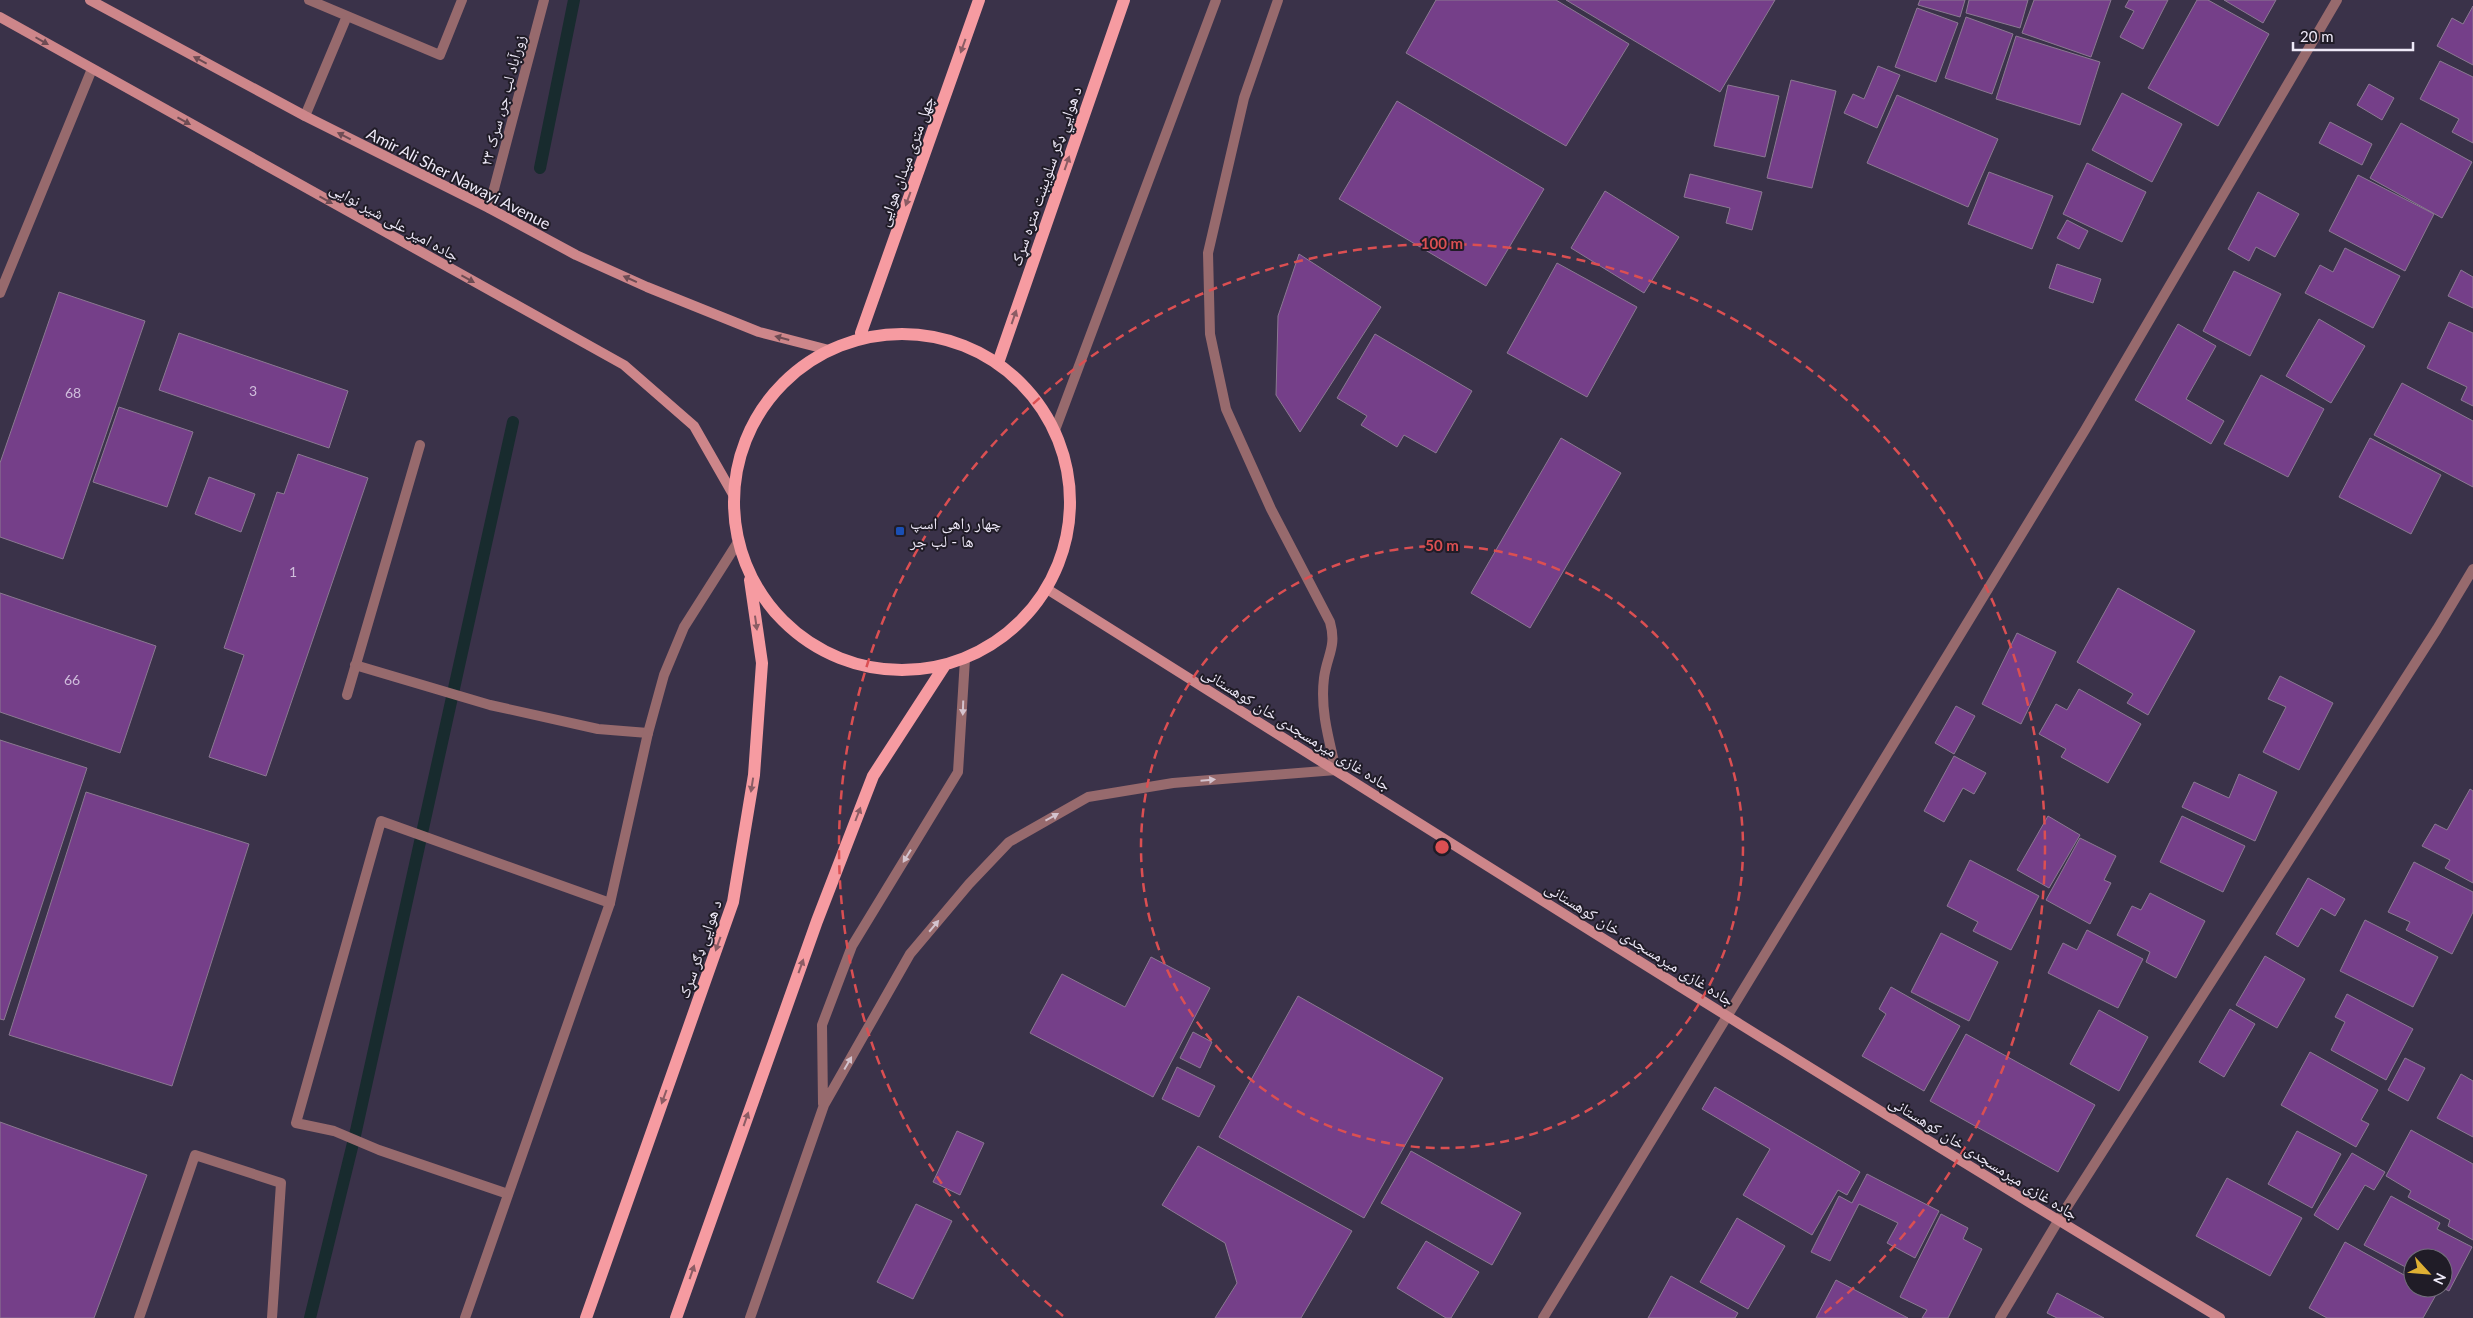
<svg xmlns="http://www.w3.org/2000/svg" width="2473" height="1318" font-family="Lato,'Noto Naskh Arabic',sans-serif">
<rect width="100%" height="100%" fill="#3a3249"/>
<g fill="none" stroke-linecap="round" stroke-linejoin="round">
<!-- stream -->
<path stroke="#182b2e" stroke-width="12" d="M540,168L574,0
M310,1318L356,1131L513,422"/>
</g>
<!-- building -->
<path fill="#753f89" stroke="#8b7992" d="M1436,0H1556L1629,44L1566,146L1406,53Z
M1566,0H1775L1720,92Z
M1920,0H1965L1960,17L1918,5Z
M1969,0H2028L2020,28L1966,13Z
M2034,0H2111L2091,57L2022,33Z
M2129,0H2168L2143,49L2120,37L2134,11L2125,7Z
M2197,0H2208L2269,34L2218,126L2148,88Z
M2224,0H2276L2263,23Z
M2473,6V65L2437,46L2452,18L2463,24Z
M1917,8L1958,23L1936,82L1895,67Z
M1966,17L2013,34L1992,94L1945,78Z
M2016,36L2100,62L2080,125L1996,99Z
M2440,61L2473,77V143L2452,132L2459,119L2420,99Z
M1878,66L1900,75L1877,128L1844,113L1853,94L1864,99Z
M1791,80L1836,91L1812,188L1767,178Z
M2369,84L2394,98L2382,120L2357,105Z
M1728,85L1779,96L1765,157L1714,146Z
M2122,93L2182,124L2152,182L2092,150Z
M1897,95L1998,139L1968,207L1867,163Z
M1397,101L1544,189L1486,286L1339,199Z
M2330,122L2372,144L2362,165L2319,143Z
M2401,123L2472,162L2442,218L2370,178Z
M2087,163L2146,192L2122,242L2063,214Z
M1989,172L2053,196L2032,249L1968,224Z
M1690,174L1762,192L1752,230L1726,223L1730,208L1684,197Z
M2358,175L2434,214L2405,271L2329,231Z
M1605,191L1679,237L1644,293L1571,248Z
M2258,192L2299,214L2275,257L2256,247L2249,261L2228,249Z
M2067,220L2088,231L2079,249L2057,238Z
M2345,248L2400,276L2373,328L2305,293L2320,265L2333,272Z
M1299,254L1381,307L1300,432L1276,395L1278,316Z
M1557,263L1637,307L1587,397L1507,353Z
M2057,264L2101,279L2093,303L2049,288Z
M2461,270L2473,277V308L2448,296Z
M2234,271L2281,294L2250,356L2203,331Z
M59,292L145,321L63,559L0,537V463Z
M2319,319L2365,346L2331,403L2286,376Z
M2449,322L2473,333V406L2461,400L2467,387L2427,368Z
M2178,324L2216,346L2186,399L2224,421L2211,444L2135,400Z
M179,333L348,391L329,448L159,390Z
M1375,334L1472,391L1436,453L1404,435L1397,447L1361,425L1367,416L1337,398Z
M2261,375L2324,409L2288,477L2224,444Z
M2402,383L2473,421V487L2374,435Z
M119,407L193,432L167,507L93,482Z
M1561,438L1621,473L1530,628L1471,593Z
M2370,438L2441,475L2411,534L2339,497Z
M298,454L368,478L266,776L209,757L244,655L224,648L277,492L284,494Z
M209,477L255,494L241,532L195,514Z
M2118,588L2195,631L2148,715L2127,703L2133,694L2077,662Z
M0,593L156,646L120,753L0,712Z
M2017,633L2056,652L2021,724L1982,704Z
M2280,676L2333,703L2299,770L2263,752L2286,707L2268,699Z
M2079,689L2141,724L2108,783L2061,757L2066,749L2039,734L2056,704L2067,710Z
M1956,706L1975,716L1954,754L1935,743Z
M0,740L87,768L4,1020L0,1019Z
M1954,756L1986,773L1974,794L1963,788L1944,822L1924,811Z
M2239,774L2277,792L2255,841L2182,807L2194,782L2229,798Z
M2470,789L2473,791V883L2445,868L2450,860L2422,846L2435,824L2447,830Z
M86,792L249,844L172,1086L9,1035Z
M2048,816L2080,835L2049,888L2017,870Z
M2182,816L2245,846L2223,892L2160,862Z
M2080,838L2116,856L2104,880L2111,883L2090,924L2046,900Z
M1970,860L2039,896L2011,950L1973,931L1978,922L1947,906Z
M2414,862L2473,892V912L2452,954L2406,930L2410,922L2388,912Z
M2308,878L2345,899L2335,916L2321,908L2298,947L2276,934Z
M2150,893L2205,921L2176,978L2146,962L2150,952L2117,935L2132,906L2141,910Z
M2365,920L2438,957L2413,1007L2340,971Z
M2087,930L2143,959L2118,1008L2048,973L2063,943L2077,950Z
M1941,933L1998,962L1969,1021L1911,992Z
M2265,956L2305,979L2277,1028L2236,1005Z
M1151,957L1210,988L1153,1097L1030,1033L1062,974L1125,1007Z
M1891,987L1960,1026L1924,1091L1862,1056L1886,1014L1879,1009Z
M2347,994L2413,1029L2386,1080L2331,1050L2345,1022L2335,1017Z
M1298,996L1443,1078L1364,1218L1219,1137Z
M2230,1009L2255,1024L2224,1077L2199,1062Z
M2099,1010L2148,1037L2119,1091L2070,1064Z
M1193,1032L1212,1042L1200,1068L1180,1058Z
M1966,1034L2095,1105L2058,1172L1930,1101Z
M2310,1052L2378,1090L2361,1120L2369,1124L2356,1147L2281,1105Z
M2405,1058L2425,1068L2408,1101L2388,1090Z
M1177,1067L1215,1086L1199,1117L1162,1099Z
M2461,1074L2473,1081V1137L2437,1118Z
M1715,1087L1860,1172L1847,1195L1838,1190L1812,1235L1743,1195L1770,1149L1702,1109Z
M0,1122L147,1175L94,1318H0Z
M2411,1130L2473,1164V1240L2448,1226L2450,1220L2408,1197L2411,1191L2386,1176Z
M957,1131L984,1143L960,1195L933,1182Z
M2297,1131L2341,1154L2312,1208L2268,1184Z
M1198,1146L1352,1231L1301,1318H1215L1237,1283L1225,1243L1162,1205Z
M1411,1151L1521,1213L1492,1265L1381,1203Z
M2352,1153L2385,1172L2374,1190L2365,1185L2338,1230L2314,1215Z
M1867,1174L1939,1211L1915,1258L1887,1243L1898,1223L1859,1204L1830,1261L1811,1252L1839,1196L1852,1203Z
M2227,1178L2302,1218L2270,1276L2196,1236Z
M2391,1196L2440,1223L2437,1229L2472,1247L2449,1291L2443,1288V1258H2413V1271L2364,1245Z
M916,1204L952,1221L913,1299L877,1282Z
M1941,1214L1968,1228L1963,1239L1982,1249L1948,1318H1922L1927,1310L1900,1297Z
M1737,1218L1785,1246L1748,1309L1700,1282Z
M1426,1241L1479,1272L1451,1318H1446L1397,1288Z
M2345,1242L2413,1280V1288H2428L2437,1293L2423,1318H2327L2309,1308Z
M1671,1276L1738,1313L1735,1318H1648Z
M1836,1280L1908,1318H1816Z
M2057,1293L2104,1318H2057L2047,1313Z"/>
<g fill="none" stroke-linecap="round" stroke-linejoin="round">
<!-- service -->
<path stroke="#976a6d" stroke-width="10" d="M309,0L440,55L462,0
M305,116L347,16
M355,665L490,705L598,729L648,733
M347,695L420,445
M508,1194L379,1150L334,1131L296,1123L381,821L610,903
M139,1318L195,1155L281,1183L272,1318"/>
<!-- minor -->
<path stroke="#976a6d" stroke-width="10" d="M489,208L544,0
M0,293L92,69
M1055,430L1216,0
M823,1104L822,1025L852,946L958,772L965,659
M465,1318L610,903L648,733L664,675L684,627L738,542
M750,1318L824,1105L910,954L969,884L1009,842L1088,797L1173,783L1336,770C1329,740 1320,710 1324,678C1327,655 1337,647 1330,622L1271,509L1226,409L1210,334L1208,253L1244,98L1278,0
M1543,1318L2085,430L2337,0
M2000,1318L2058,1221L2437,629L2473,569"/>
<!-- secondary -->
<path stroke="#cd868a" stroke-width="10" d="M90,0L305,116L489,208L576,255L647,287L759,332L829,350
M0,17L624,365L694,426L734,496
M1047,589C1437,834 1825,1081 2220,1318"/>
<!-- primary -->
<path stroke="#f69ba1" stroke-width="12" d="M861,333L979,0
M734 502a168 168 0 1 1 336 0a168 168 0 1 1-336 0Z
M998,363L1124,0
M586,1318L733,902L754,775L762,663L750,580
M676,1318L817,921L873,776L945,665"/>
</g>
<!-- one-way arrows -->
<defs><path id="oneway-solid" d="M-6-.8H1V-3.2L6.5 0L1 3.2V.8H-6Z" transform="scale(1.25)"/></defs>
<g fill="#6e4c54">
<use href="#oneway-solid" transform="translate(42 41) rotate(30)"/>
<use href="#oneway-solid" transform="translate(200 60) rotate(-152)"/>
<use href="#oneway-solid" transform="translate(184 121) rotate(29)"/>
<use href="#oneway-solid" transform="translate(344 136) rotate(-153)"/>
<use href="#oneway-solid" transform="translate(326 200) rotate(29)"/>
<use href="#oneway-solid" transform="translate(468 279) rotate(29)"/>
<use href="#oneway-solid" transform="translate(630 279) rotate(-156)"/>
<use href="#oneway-solid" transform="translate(782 338) rotate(-165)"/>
</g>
<g fill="#8b5c64">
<use href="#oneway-solid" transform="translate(963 46) rotate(110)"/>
<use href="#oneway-solid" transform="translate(1067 163) rotate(-71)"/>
<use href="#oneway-solid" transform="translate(908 199) rotate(110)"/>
<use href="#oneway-solid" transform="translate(1014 317) rotate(-71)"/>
<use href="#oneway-solid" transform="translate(756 623) rotate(82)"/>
<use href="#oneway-solid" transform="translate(752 785) rotate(99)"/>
<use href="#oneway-solid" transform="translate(858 814) rotate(-69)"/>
<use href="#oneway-solid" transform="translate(718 944) rotate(110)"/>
<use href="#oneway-solid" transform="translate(801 966) rotate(-70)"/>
<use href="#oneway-solid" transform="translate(664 1097) rotate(110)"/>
<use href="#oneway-solid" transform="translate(746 1119) rotate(-71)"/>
<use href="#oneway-solid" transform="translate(692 1272) rotate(-71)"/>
</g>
<g fill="#d4c3ce">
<use href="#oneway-solid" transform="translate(963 708) rotate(92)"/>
<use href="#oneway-solid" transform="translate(1208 780) rotate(-5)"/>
<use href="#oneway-solid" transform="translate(1052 817) rotate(-29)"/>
<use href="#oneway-solid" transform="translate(907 856) rotate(122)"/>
<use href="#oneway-solid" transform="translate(934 926) rotate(-50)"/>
<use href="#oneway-solid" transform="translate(848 1063) rotate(-60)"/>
</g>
<!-- distance rings -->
<g fill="none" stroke="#db4f52" stroke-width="2.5" stroke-dasharray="9 6">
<circle cx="1442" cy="847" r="301"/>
<path d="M1063 1316A603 603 0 1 1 1821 1316"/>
</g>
<!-- markers -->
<rect fill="#1a4fb4" stroke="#201c27" stroke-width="2" x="895" y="526" width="10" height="10" rx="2.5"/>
<g text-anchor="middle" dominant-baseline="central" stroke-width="4" stroke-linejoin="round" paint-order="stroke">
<!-- number labels -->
<g font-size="14" fill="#d0bedc">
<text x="253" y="390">3</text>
<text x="73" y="392">68</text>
<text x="293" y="571">1</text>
<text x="72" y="679">66</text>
</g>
<!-- street labels -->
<g font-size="16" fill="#eee9f8" stroke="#201c27">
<text transform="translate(502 100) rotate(-75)">زورآباد لب جر، سرک ۲۳</text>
<text transform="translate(905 161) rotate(-70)">چهل متری میدان هوایی</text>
<text transform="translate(1045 176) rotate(-71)">د هوايي ډګر سلویښت متره سړک</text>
<text transform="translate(459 178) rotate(27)">Amir Ali Sher Nawayi Avenue</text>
<text transform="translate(395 221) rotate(29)">جاده امیر علی شیر نوایی</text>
<text transform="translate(1297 728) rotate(32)">جاده غازی میرمسجدی خان کوهستانی</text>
<text transform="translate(1640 943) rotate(32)">جاده غازی میرمسجدی خان کوهستانی</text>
<text transform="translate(699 949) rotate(-71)">د هوایی ډګر سړک</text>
<text transform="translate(1984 1157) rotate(32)">جاده غازی میرمسجدی خان کوهستانی</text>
</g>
<!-- poi labels -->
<g font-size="16" fill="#eee9f8" stroke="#201c27" text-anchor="start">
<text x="910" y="522">چهار راهی اسپ<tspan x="910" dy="18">ها - لب جر</tspan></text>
</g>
</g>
<circle cx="1442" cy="847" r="8" fill="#db4f52" stroke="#201c27" stroke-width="2.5"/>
<g font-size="15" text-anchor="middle" font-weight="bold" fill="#db4f52" stroke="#201c27" stroke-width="4" stroke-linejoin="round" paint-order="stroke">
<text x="1442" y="249">100 m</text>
<text x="1442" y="551">50 m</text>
</g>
<!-- north arrow -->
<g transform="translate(2428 1273) rotate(116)"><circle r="24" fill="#201c27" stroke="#726e7b"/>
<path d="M0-4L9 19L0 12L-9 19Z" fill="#dfb034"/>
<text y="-8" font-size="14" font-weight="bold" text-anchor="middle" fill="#eee9f8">N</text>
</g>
<!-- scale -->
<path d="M2293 42v8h120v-8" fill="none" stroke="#eee9f8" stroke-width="2.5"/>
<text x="2300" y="42" font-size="15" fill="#eee9f8" stroke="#201c27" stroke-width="4" paint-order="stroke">20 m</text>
</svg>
